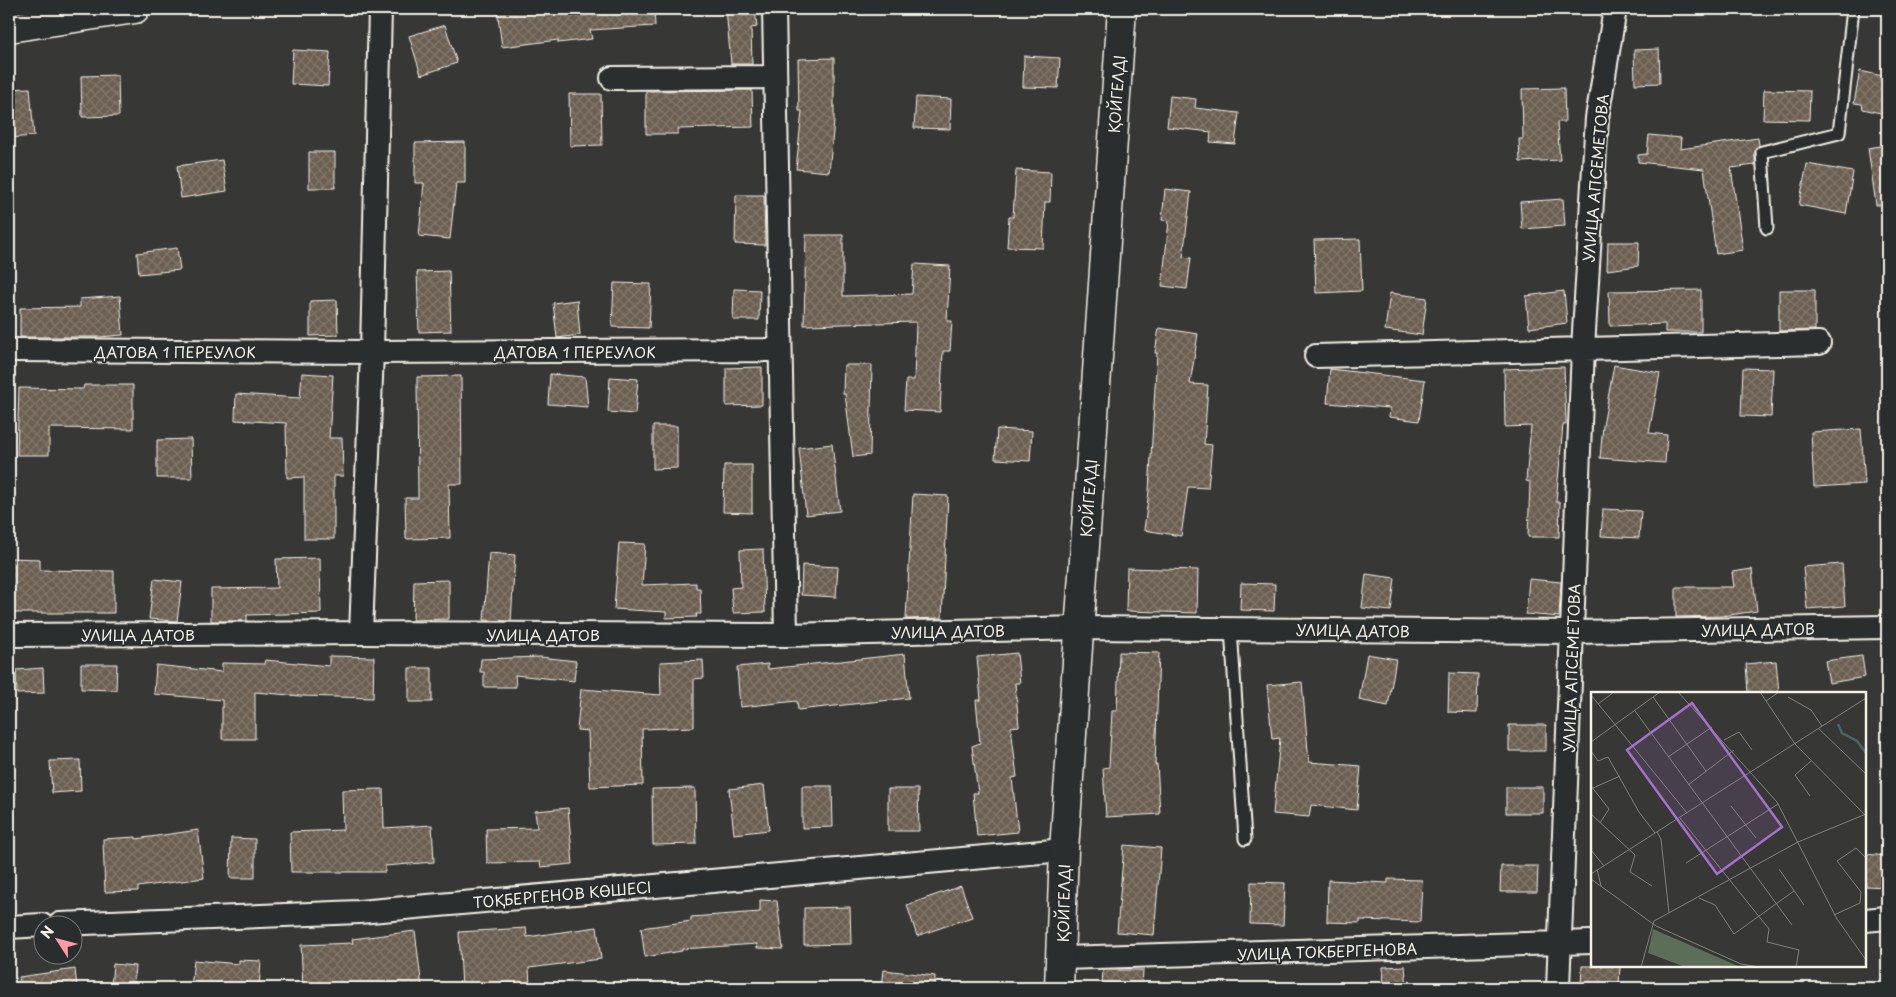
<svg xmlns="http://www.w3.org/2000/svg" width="1896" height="997" font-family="'Playpen Sans',sans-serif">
<defs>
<pattern id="building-cross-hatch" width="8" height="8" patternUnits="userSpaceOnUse" patternTransform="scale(1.25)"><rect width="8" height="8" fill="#6b5f51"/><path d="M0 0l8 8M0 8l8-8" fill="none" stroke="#81766a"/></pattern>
</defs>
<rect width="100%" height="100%" fill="#373735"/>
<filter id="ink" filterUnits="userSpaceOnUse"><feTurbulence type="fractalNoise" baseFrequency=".02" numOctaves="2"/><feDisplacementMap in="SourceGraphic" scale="10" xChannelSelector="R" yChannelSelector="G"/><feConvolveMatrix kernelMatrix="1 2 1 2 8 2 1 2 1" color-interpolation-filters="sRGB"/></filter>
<g filter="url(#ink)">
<!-- building -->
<path fill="url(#building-cross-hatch)" stroke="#f4f1e8" d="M497,9H654L655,26L590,30L592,39L558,43V40L502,47Z
M726,9H755L757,27L751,28L752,64H731Z
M445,25L457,63L421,75L409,36Z
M1659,49L1660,83L1635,84L1634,50Z
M293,50L330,52L328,86L291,84Z
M1024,56L1060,58L1058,88L1023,87Z
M834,58V122L829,172L796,169L802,111H799L798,59Z
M1860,71L1887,77L1885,114L1863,109L1862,104L1854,103Z
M118,75L119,116L82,117L81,76Z
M30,88L34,136L9,138V89Z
M1564,88L1565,122H1557L1560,160L1520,162L1519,139H1523L1522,89Z
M752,90L753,127L678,129V134H646V91Z
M1764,90L1810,91L1809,120L1763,119Z
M569,94H601L602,145L570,146Z
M1170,96L1196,99L1195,108L1239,113L1235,144L1210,142L1211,132L1167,127Z
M916,97L951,99L950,129L914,128Z
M1649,135L1681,138L1680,149L1758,138L1759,145L1755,152V165L1731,168L1743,250L1716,254L1704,169L1638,162V155L1647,154Z
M465,142V183H456L450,239L419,236L424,183H415V143Z
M1887,145V205H1876L1868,148Z
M309,152H335V188H309Z
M222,160L227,191L181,198L177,166Z
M1807,164L1853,172L1846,214L1799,205Z
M1016,170L1051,172L1050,202H1045L1043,248L1007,247L1009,217H1013Z
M1165,189L1191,192L1183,257L1191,258L1187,289L1162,286L1169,221L1162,220Z
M736,195H764L765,245L735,244Z
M1563,199L1565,226L1522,229L1520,202Z
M806,235H843V296L912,294L914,264L950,266L947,321H952L950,351H943L940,412L904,410L906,380H914L916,322L804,325Z
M1360,239L1362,291L1316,293L1314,240Z
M1608,242H1639L1638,266L1607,270Z
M177,248L180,270L139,274L137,253Z
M449,271L451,331L419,332L417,272Z
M614,283L651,284L649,328L612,327Z
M734,289L760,290L759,320H733Z
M1701,290V332H1665V324L1610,326L1609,291Z
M1779,290H1815V330L1779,331Z
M1564,291L1567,323L1529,328L1526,296Z
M1390,293L1427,298L1422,335L1385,330Z
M120,296L123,335L99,337H20V308L80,307V299Z
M337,300L338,335L310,336V301Z
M577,300L580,335L557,338L553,303Z
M1159,328L1198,334L1190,384L1208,385L1204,444L1212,445L1208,488L1188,487L1181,536L1144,530L1149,491L1157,353H1155Z
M844,365H872L870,455L853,457L845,394H843Z
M1614,365L1660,373L1649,433L1667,435L1665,463L1600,458L1603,426Z
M762,367V405L726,406V368Z
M1564,367L1566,425H1563L1556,502H1560L1559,537H1528L1530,482L1526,481L1531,426L1505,427L1504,369Z
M1743,368L1773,369L1771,417L1741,416Z
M1330,369L1425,380L1419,421L1389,417L1390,408L1327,403Z
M302,373L333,375L329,438H342L343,476H334V539H304V477L287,478L286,423L235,420L236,394L300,398Z
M550,374L585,377L588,407L548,404Z
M461,376L462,484H449L450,538L406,539L405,498H418L417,377Z
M610,377L638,379L635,414L608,412Z
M84,385H133V429L49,428V455H17L19,388L83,389Z
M653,426H677V468L653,469Z
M997,429L1032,431L1030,461L995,459Z
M1861,429L1865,484L1814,487L1811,432Z
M191,439L192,478H157V440Z
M832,444L840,511L806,515L799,448Z
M724,465H752V513L723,512Z
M913,494L948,496L942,618L906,619Z
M1603,509L1641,511L1639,538L1601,536Z
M619,543L645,544L642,585L696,583V588H700L701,614H696L697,617L666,618V612L614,609Z
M763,549L765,612L733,613L731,588L741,587L740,550Z
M489,553L515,555L511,621L484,620Z
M9,558L40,559V570L114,571V613H9Z
M320,558L321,613L247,615V621H211V589L277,588L276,559Z
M1842,564L1845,606L1807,609L1803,567Z
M802,565L838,567L836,597L801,595Z
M1127,568L1198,570L1197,613L1126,611Z
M1752,569L1757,611L1722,616L1676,617V587H1734L1732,572Z
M1366,574L1395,578L1391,611L1362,608Z
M154,579L182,582L177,621L149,619Z
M1529,579L1561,582L1559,617L1526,614Z
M449,580V619L413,620L414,581Z
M1241,583L1275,584L1274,611L1240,610Z
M1119,652L1159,653L1155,765L1157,764L1160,814L1106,817L1103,768L1109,767L1112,711H1117Z
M1017,653L1020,683H1015L1019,726L1011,727L1017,777L1012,778L1018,832L977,836L973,793H978L972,746L980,743L976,700H981L977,657Z
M905,654L909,698L798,710L797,701L740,707L737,667L768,664V669Z
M1367,654L1396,659L1388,706L1359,700Z
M329,656L374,657L373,698L300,696L255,692V739H222V700L154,694L156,665L222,672V663L264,664L265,660L329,666Z
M1862,656L1865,677L1829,683L1825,661Z
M540,657L576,661L574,681L515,675L516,687H484V672H480L481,659Z
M703,660L704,678L694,679V727L642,729L643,785L590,787L588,731L577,730L581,689L661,695L660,662Z
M1776,661L1779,693H1748L1746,664Z
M81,664H117L116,690L81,689Z
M43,668L44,693L17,694L16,670Z
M409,668H432V702H409Z
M1449,673L1478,674L1477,713L1448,712Z
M1302,682L1309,762L1361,766L1357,810L1311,805L1309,817L1273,814L1280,738L1272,739L1267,685Z
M1509,725H1546V751H1509Z
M80,760L81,791L52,793L50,761Z
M764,785L769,830L734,834L729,789Z
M802,786H832L833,827L802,828Z
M1506,787H1543V813H1506Z
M695,788L696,844L653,845L652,789Z
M383,789L384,828L432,825L434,862L385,866V872H291L290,832L343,830L342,790Z
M888,789H918L919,831H888Z
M568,808L573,864L541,867L540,862L487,863L486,829L537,828L535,811Z
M198,830L204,878L138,887V891L105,892L103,839L136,837V839Z
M231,838L255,839V878H230Z
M1124,845L1161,848L1154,935L1117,932Z
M1865,854L1887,856V887L1865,886Z
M1501,866H1538L1537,892H1500Z
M1388,879L1422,880L1420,922L1360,920V923L1327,922L1328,880L1388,883Z
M1251,882L1285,883L1283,925L1250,924Z
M961,886L972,917L917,936L907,905Z
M760,900L777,901L783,949L757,948V944L682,949V951L645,957L641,928L691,921V917L760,912Z
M850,907L851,944L804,945V908Z
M597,927L601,959L529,968L530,985L462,988L459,932L526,928L527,937Z
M415,931L422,988H303L301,945L353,943L352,939Z
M194,960L239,964V960L261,961L259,988H191Z
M113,964L135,966L133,988H111Z
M1405,966L1407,988H1384L1383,967Z
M1582,966H1620L1619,988L1581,986Z
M75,969L77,988H20L19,977Z
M884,970L935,976V988H882Z
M1103,970H1143L1142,988H1102Z"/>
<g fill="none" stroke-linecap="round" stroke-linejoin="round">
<!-- lane casing -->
<g stroke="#f4f1e8" stroke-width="15">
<path id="lane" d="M1767,228L1762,152L1839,133L1853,9
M1231,629L1245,839"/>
</g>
<!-- street casing -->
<g stroke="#f4f1e8" stroke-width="26">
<path id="street" d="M774,9L786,635
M612,78L775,77
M9,350L372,352L779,350
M1316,356L1819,343
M361,633L372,352L380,9
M9,635L361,633L786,635L1079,628L1573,632L1887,627
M1865,920L1887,918
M60,924L359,912L1064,850
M9,927L42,925
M1062,958L1592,942
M1558,988L1583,348L1597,118L1615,9"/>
</g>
<!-- secondary casing -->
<g stroke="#f4f1e8" stroke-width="31">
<path id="secondary" d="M9,28L135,9
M1059,988L1064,850L1122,9"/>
</g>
<!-- lane -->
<use href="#lane" stroke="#2a2d2e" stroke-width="11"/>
<!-- street -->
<use href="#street" stroke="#2a2d2e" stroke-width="22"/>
<!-- secondary -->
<use href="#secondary" stroke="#2a2d2e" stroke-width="28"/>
</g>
</g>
<g text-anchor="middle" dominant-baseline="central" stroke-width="4" stroke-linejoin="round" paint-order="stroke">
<!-- street labels -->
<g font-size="15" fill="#f4f1e8" stroke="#2a2d2e">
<text transform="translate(1116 94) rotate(-86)">ҚОЙГЕЛДІ</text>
<text transform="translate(1595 178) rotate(-85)">УЛИЦА АПСЕМЕТОВА</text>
<text x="175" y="351">ДАТОВА 1 ПЕРЕУЛОК</text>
<text x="575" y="351">ДАТОВА 1 ПЕРЕУЛОК</text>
<text transform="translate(1088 498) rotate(-86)">ҚОЙГЕЛДІ</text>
<text transform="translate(1758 629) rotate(-1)">УЛИЦА ДАТОВ</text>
<text transform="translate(1353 630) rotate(1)">УЛИЦА ДАТОВ</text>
<text transform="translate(948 631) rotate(-1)">УЛИЦА ДАТОВ</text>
<text x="138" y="634">УЛИЦА ДАТОВ</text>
<text x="543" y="634">УЛИЦА ДАТОВ</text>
<text transform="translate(1571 668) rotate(-88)">УЛИЦА АПСЕМЕТОВА</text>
<text transform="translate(562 894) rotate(-5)">ТОҚБЕРГЕНОВ КӨШЕСІ</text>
<text transform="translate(1063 903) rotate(-89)">ҚОЙГЕЛДІ</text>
<text transform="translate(1327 951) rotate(-2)">УЛИЦА ТОКБЕРГЕНОВА</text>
</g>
</g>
<!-- overview -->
<g transform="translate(1591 692)">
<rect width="275" height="275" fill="#373735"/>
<path d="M62,237L147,274L153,275H94L57,261Z" fill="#5c6e57"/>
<path fill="none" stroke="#4a646e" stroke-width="2.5" d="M247,32L251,41L266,49L275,61"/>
<path fill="none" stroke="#83817d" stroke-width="1" d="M87,0L186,110L246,227L275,268M169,0L204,52L275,124M0,3L96,121M62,5L115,79M197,5L220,18L231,34M175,9L188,0M7,12L23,0M44,19L201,233M228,37L275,82M133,48L148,40L161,58M0,50L69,0M0,59L7,69L17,65L48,120L64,141M77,65L121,35M97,93L143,58M0,94L18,117L9,131M2,96L29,84M219,104L204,83L220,69M140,114L165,146M0,122L44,163L39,180L61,194M89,126L178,237L176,250L208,258L205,275M66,140L70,147L78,221M0,158L13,174M95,171L187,112M6,177L10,194M188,177L213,213M0,182L275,6M0,187L65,234L150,272L168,275M108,206L124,213L143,242L203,199M243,223L269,211L270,200L246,169L265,156L275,166M50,275L63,229L207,150L275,122"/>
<path fill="#a571cd" fill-opacity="0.15" stroke="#a571cd" stroke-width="2.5" d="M101,11L191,135L126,182L36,58Z"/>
<rect width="275" height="275" fill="none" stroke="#f4f1e8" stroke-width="2.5"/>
</g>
<!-- margin -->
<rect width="1896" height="997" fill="none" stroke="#2a2d2e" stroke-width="30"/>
<rect x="15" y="15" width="1866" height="967" fill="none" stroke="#f4f1e8" stroke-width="2" filter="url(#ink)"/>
<!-- north arrow -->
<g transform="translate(58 940) rotate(306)"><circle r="24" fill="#2a2d2e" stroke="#7b7b78"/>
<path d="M0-4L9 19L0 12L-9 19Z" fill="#ff9aa2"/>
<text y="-8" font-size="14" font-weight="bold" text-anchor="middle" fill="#f4f1e8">N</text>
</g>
</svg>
